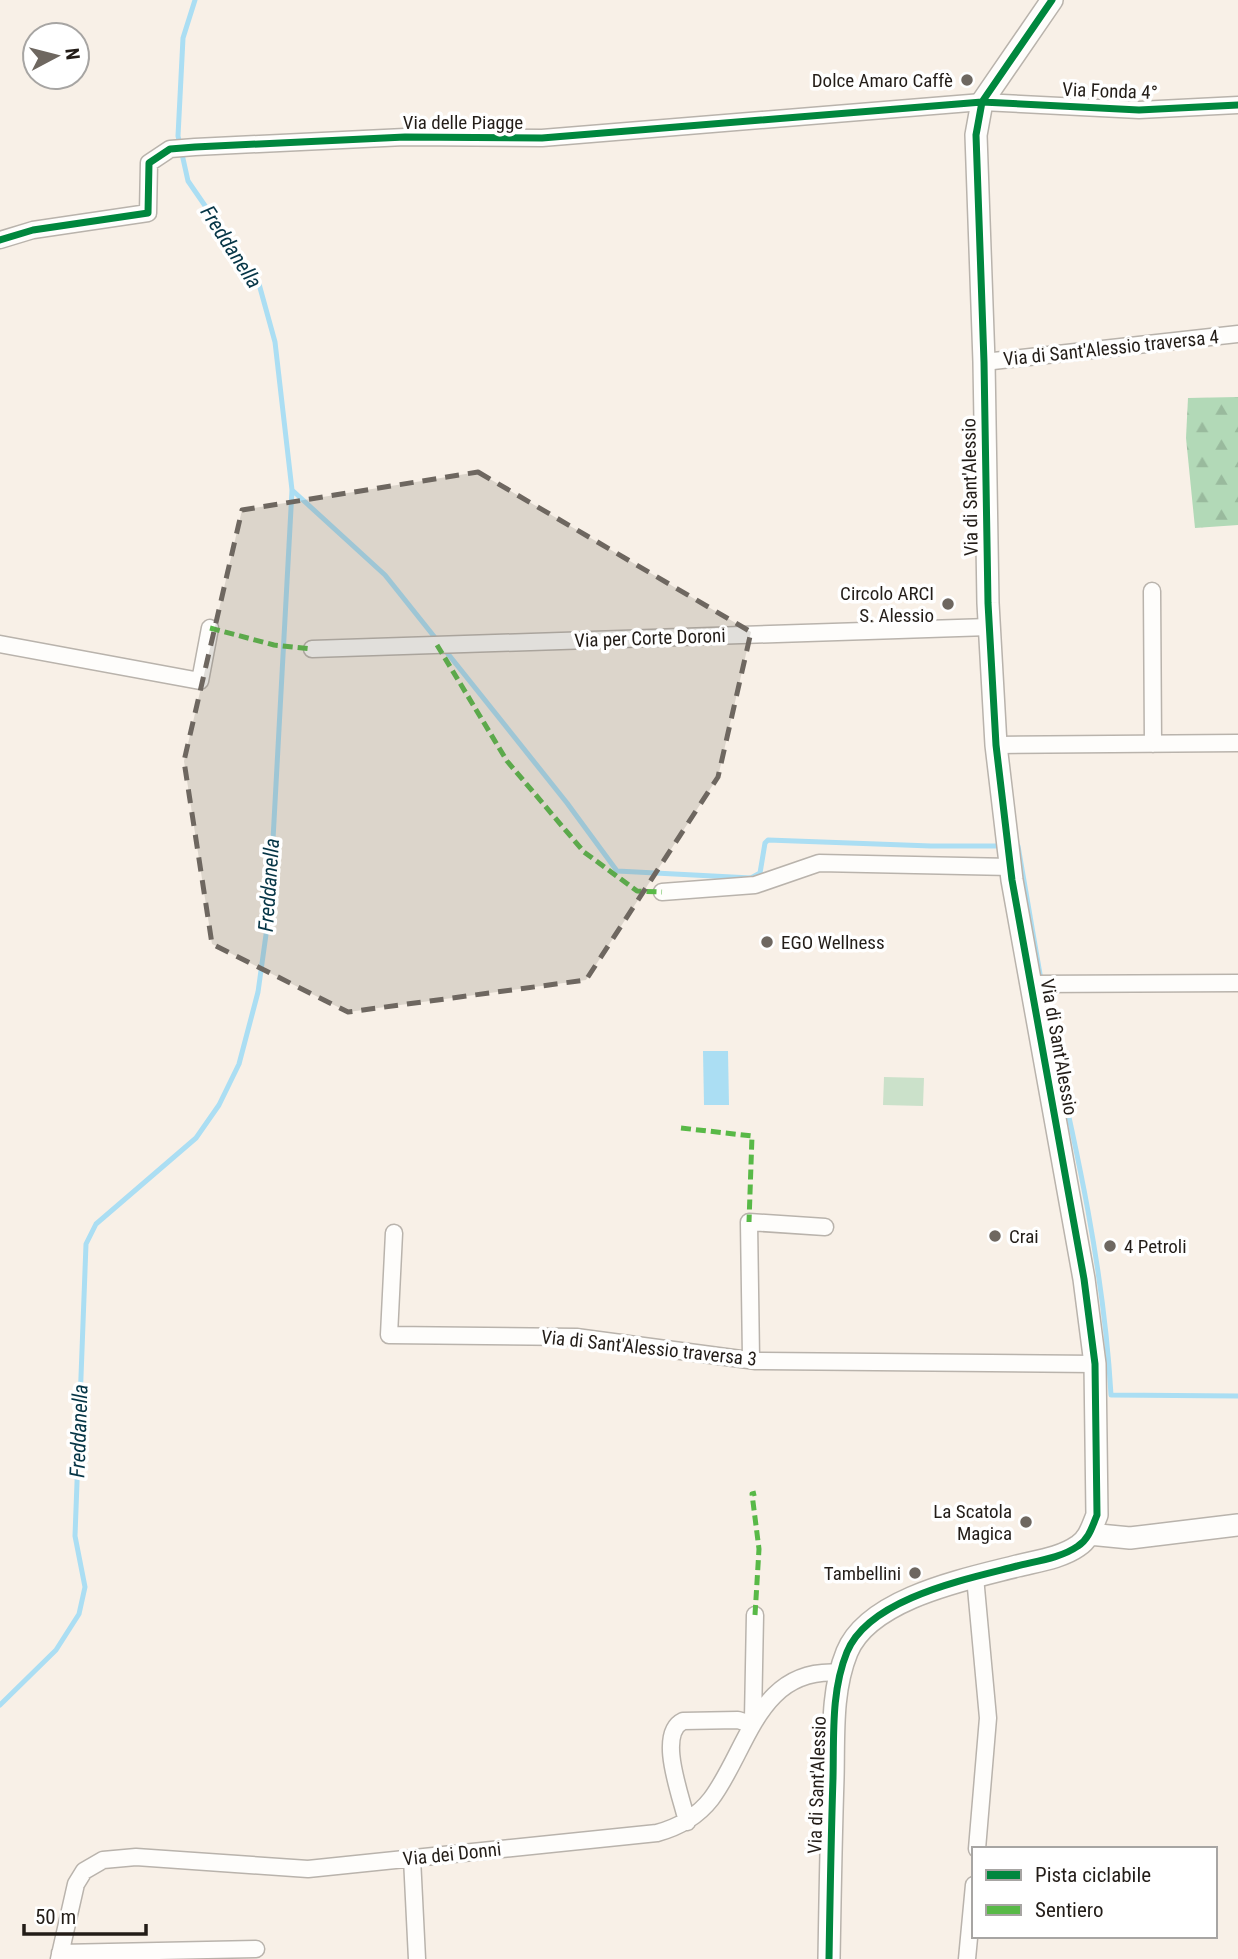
<svg xmlns="http://www.w3.org/2000/svg" width="1238" height="1959" font-family="'Roboto Condensed',sans-serif">
<defs>
<pattern id="forest-firs" width="22" height="20" patternUnits="userSpaceOnUse" patternTransform="scale(1.75)"><rect width="22" height="20" fill="#b2d9b7"/><path d="M5 1l3.5 6h-7zM16 11l3.5 6h-7z" fill="#99ba9d"/></pattern>
</defs>
<rect width="100%" height="100%" fill="#f8f0e7"/>
<!-- forest -->
<path fill="url(#forest-firs)" d="M1238,397V525L1195,528L1186,438L1188,398Z"/>
<!-- pitch -->
<path fill="#cbe1ca" d="M884,1077L924,1078L923,1106L883,1105Z"/>
<!-- water -->
<path fill="#abdef3" d="M703,1051H728L729,1105H704Z"/>
<g fill="none" stroke-linecap="round" stroke-linejoin="round">
<!-- stream -->
<path stroke="#abdef3" stroke-width="5" d="M292,490L385,575L567,803L617,871L751,878L760,873L765,843L768,840L931,846H998
M1018,846L1041,980
M1049,1028C1077,1149 1104,1271 1111,1395L1238,1396
M0,1705L56,1650L79,1614L85,1587L75,1536L86,1244L96,1224L196,1138L219,1105L239,1064L258,992L269,913L292,490L275,342L259,284L188,181L178,136L183,38L195,0"/>
<!-- minor casing -->
<g stroke="#b9b3ac" stroke-width="19">
<path id="minor" d="M0,240L33,230L148,213L149,163L170,149L195,147L405,137L542,138L982,102L1139,110L1238,105
M984,362L1238,334
M1152,591L1153,744
M0,644L200,681L210,628
M312,649L989,627
M996,745L1238,743
M662,892L755,885L819,863L1011,867
M1031,984L1238,983
M394,1233L389,1335L576,1337L756,1361L1095,1364
M751,1358L749,1222L825,1227
M975,1577L988,1718L977,1849
M753,1719L755,1615
M687,1822C682,1798 656,1734 683,1721L738,1720L751,1724
M412,1858L417,1959
M60,1953L256,1949
M59,1959L76,1884L84,1871L103,1860L136,1857L308,1869L657,1833C679,1827 697,1817 711,1799C748,1750 758,1666 840,1673
M967,1959L974,1885"/>
</g>
<!-- tertiary casing -->
<g stroke="#b9b3ac" stroke-width="24">
<path id="tertiary" d="M1089,1534L1130,1538L1238,1525
M829,1959C830,1899 831,1838 833,1778C834,1736 831,1691 847,1652C869,1598 967,1579 1017,1566C1037,1561 1061,1558 1078,1546C1089,1539 1092,1527 1097,1515L1095,1364L1084,1279L1012,880L996,745L988,603L984,362L976,135L982,102L1052,0"/>
</g>
<!-- minor -->
<use href="#minor" stroke="#fefdfb" stroke-width="16"/>
<!-- tertiary -->
<use href="#tertiary" stroke="#fefdfb" stroke-width="21"/>
<!-- quiet -->
<path stroke="#58b947" stroke-width="5" stroke-dasharray="10 5" stroke-linecap="butt" d="M210,628L274,645L312,649
M437,645L507,761L584,852L637,891L662,892
M681,1128L752,1136L749,1222
M755,1615L759,1549L752,1494L756,1493"/>
<!-- cycleway casing -->
<g stroke="#fff" stroke-width="11">
<path id="cycleway" d="M0,240L33,230L148,213L149,163L170,149L195,147L405,137L542,138L982,102L1139,110L1238,105
M829,1959C830,1899 831,1838 833,1778C834,1736 831,1691 847,1652C869,1598 967,1579 1017,1566C1037,1561 1061,1558 1078,1546C1089,1539 1092,1527 1097,1515L1095,1364L1084,1279L1012,880L996,745L988,603L984,362L976,135L982,102L1052,0"/>
</g>
<!-- cycleway -->
<use href="#cycleway" stroke="#00873e" stroke-width="7"/>
</g>
<!-- marked area -->
<path fill="#6e6760" fill-opacity="0.2" stroke="#6e6760" stroke-width="5" stroke-dasharray="14 9" stroke-linejoin="round" d="M478,472L751,632L718,777L586,980L348,1012L212,944L184,761L242,510Z"/>
<!-- markers -->
<g fill="#6e6760" stroke="#fff" stroke-width="2.5">
<circle cx="967" cy="80" r="7"/>
<circle cx="948" cy="604" r="7"/>
<circle cx="767" cy="942" r="7"/>
<circle cx="995" cy="1236" r="7"/>
<circle cx="1110" cy="1246" r="7"/>
<circle cx="1026" cy="1522" r="7"/>
<circle cx="915" cy="1573" r="7"/>
</g>
<g text-anchor="middle" dominant-baseline="central" stroke-width="7" stroke-linejoin="round" paint-order="stroke">
<!-- poi labels -->
<g font-size="19" fill="#231d18" stroke="#fff" text-anchor="end">
<text x="953" y="80">Dolce Amaro Caffè</text>
<text x="934" y="593">Circolo ARCI<tspan x="934" dy="22">S. Alessio</tspan></text>
<text x="781" y="942" text-anchor="start">EGO Wellness</text>
<text x="1009" y="1236" text-anchor="start">Crai</text>
<text x="1124" y="1246" text-anchor="start">4 Petroli</text>
<text x="1012" y="1511">La Scatola<tspan x="1012" dy="22">Magica</tspan></text>
<text x="901" y="1573">Tambellini</text>
</g>
<!-- street labels -->
<g font-size="19" fill="#231d18" stroke="#fff">
<text transform="translate(1110 91) rotate(2)">Via Fonda 4°</text>
<text x="463" y="122">Via delle Piagge</text>
<text transform="translate(1111 348) rotate(-6)">Via di Sant'Alessio traversa 4</text>
<text transform="translate(970 487) rotate(-91)">Via di Sant'Alessio</text>
<text transform="translate(650 638) rotate(-2)">Via per Corte Doroni</text>
<text transform="translate(1059 1047) rotate(80)">Via di Sant'Alessio</text>
<text transform="translate(649 1348) rotate(6)">Via di Sant'Alessio traversa 3</text>
<text transform="translate(817 1785) rotate(-88)">Via di Sant'Alessio</text>
<text transform="translate(452 1854) rotate(-6)">Via dei Donni</text>
</g>
<!-- water labels -->
<g font-size="21" font-style="italic" fill="#053546" stroke="#fff">
<text transform="translate(231 247) rotate(57)">Freddanella</text>
<text transform="translate(269 885) rotate(-86)">Freddanella</text>
<text transform="translate(79 1431) rotate(-88)">Freddanella</text>
</g>
</g>
<!-- legend -->
<rect x="972" y="1847" width="245" height="91" fill="#ffffff" stroke="#a7a5a3" stroke-width="2"/>
<rect x="986" y="1870" width="35" height="10" fill="#00873e" stroke="#a7a5a3" stroke-width="2"/>
<text x="1035" y="1882" font-size="21" fill="#231d18">Pista ciclabile</text>
<rect x="986" y="1905" width="35" height="10" fill="#58b947" stroke="#a7a5a3" stroke-width="2"/>
<text x="1035" y="1917" font-size="21" fill="#231d18">Sentiero</text>
<!-- north arrow -->
<g transform="translate(56 56) rotate(83)"><circle r="33" fill="#ffffff" stroke="#a7a5a3" stroke-width="2"/>
<path d="M0-5L12 26L0 18L-12 26Z" fill="#6e6760"/>
<text y="-10" font-size="19" font-weight="bold" text-anchor="middle" fill="#231d18">N</text>
</g>
<!-- scale -->
<path d="M24 1924v10h122v-10" fill="none" stroke="#231d18" stroke-width="3.5"/>
<text x="35" y="1924" font-size="21" fill="#231d18" stroke="#ffffff" stroke-width="5" paint-order="stroke">50 m</text>
</svg>
